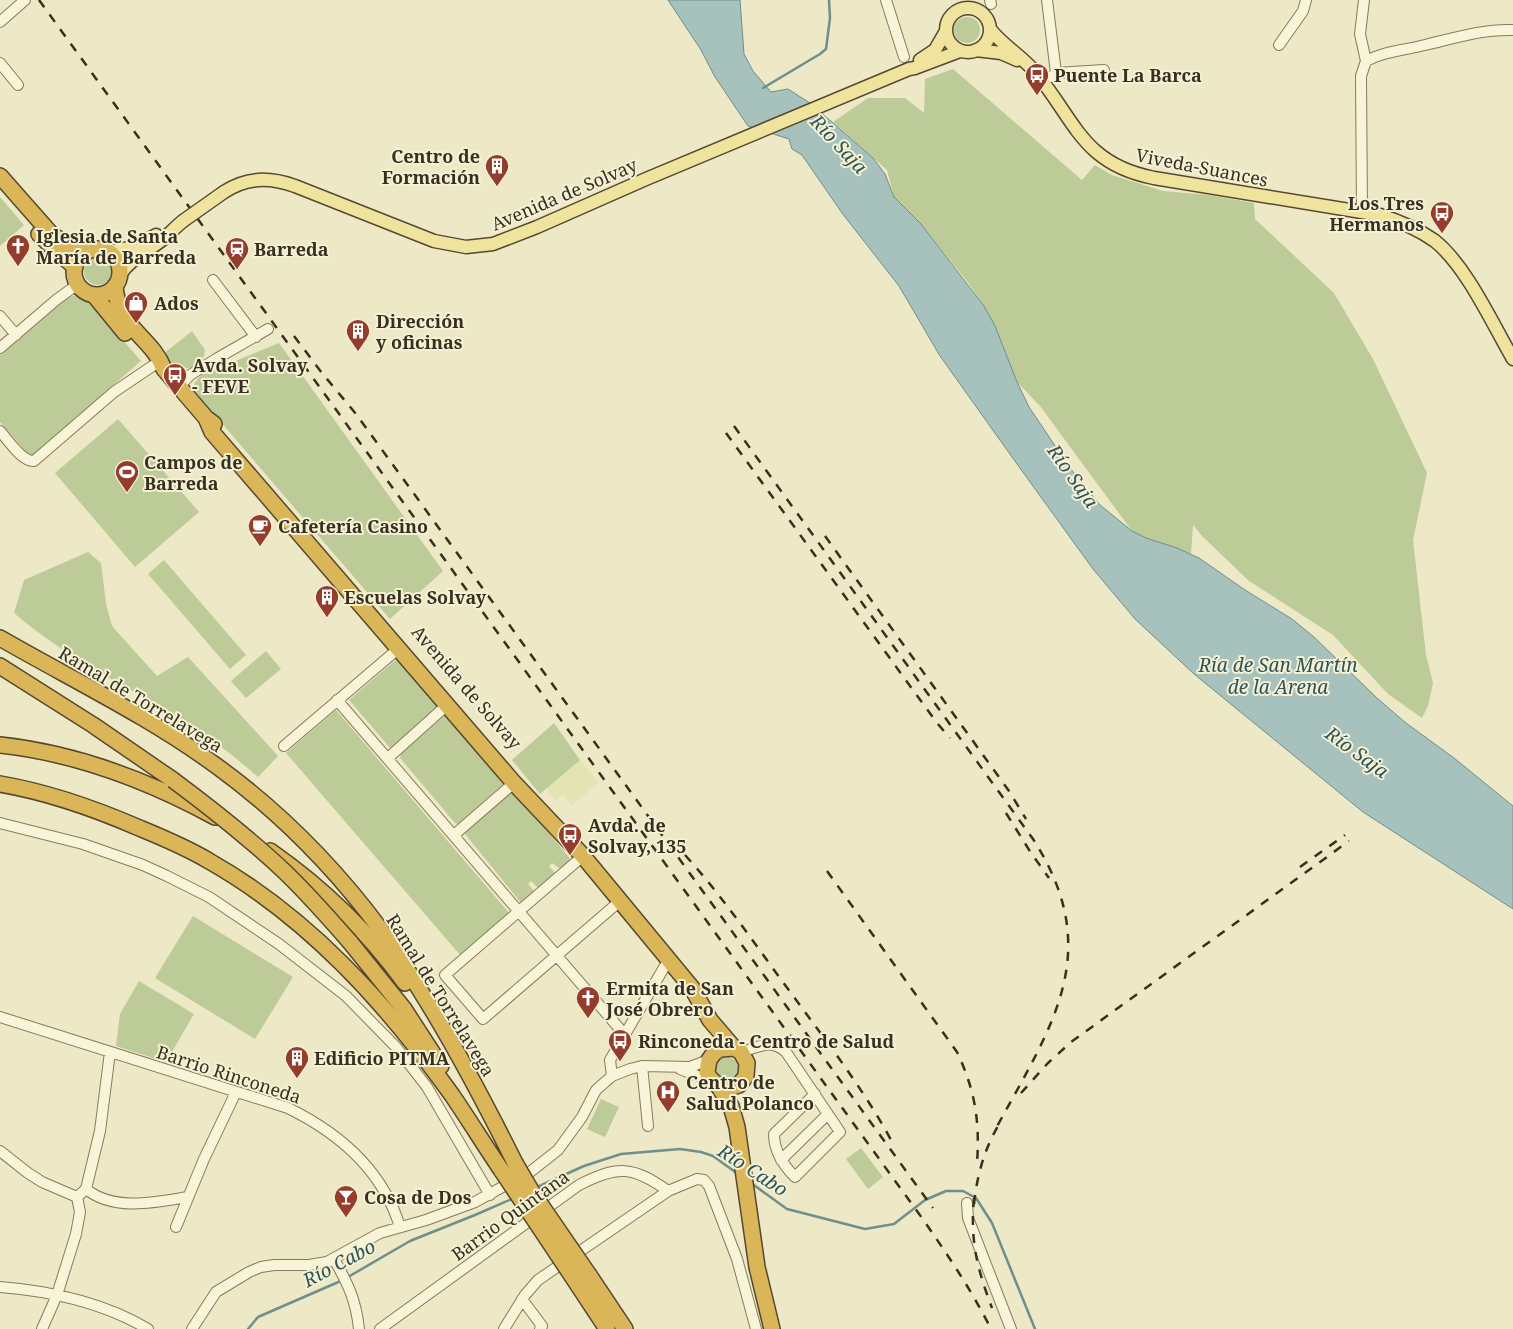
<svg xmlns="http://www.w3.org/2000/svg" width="1513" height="1329" font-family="'Noto Serif',serif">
<rect width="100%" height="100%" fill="#ede8c5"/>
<!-- farmland -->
<path fill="#e3e3b3" d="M580,760L598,783L572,805L563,795L556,800L546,789Z"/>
<!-- green -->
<path fill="#bdcb99" d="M954 30a13 13 0 1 1 26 0a13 13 0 1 1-26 0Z
M953,69L1082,180L1095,165L1112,175L1163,191L1209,195L1254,203L1255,219L1334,293L1373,359L1427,473L1413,540L1426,655L1433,683L1428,706L1422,718L1388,694L1333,635L1249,581L1202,536L1193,525L1191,554L1146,538L1132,531L1040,406L1017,382L995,326L986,309L969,284L921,224L894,197L887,170L833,122L868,98H905L924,113L925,79Z
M0,197L24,225L0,246Z
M84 271a14 14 0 1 1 28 0a14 14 0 1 1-28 0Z
M72,296H80L90,302L141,361L32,456L29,455L0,422V355L64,300Z
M192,331L205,350C204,368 184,373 171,364C168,362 165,358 162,355Z
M279,343L443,571L390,619L195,392L194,384L201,375Z
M118,419L199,512L135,567L55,473Z
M88,552L101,563L106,604L112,626L157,676L188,657L278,756L258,777C236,758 213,739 188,723C130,688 66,658 14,613L24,580Z
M164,560L246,655L230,669L148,574Z
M266,651L281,669L246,698L231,681Z
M399,657L441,706L391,749L349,700Z
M336,710L510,914L461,956L286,753Z
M444,716H447L505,783L458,824L455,823L400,758L401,754Z
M554,723L580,760L540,794L512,760Z
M512,791L516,793L572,861L562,870L552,863L549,866L556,874L539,889L531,881L528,884L535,892L522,904L465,834V832Z
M193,916L293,977L255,1039L155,978Z
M139,981L194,1014L166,1062L116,1046L120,1014Z
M715 1069a12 12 0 1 1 24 0a12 12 0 1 1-24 0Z
M601,1099L619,1107L605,1137L587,1129Z
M861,1148L883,1177L868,1189L846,1159Z"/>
<!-- water -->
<path fill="#a7c1bd" stroke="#6e8f8c" d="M668,0H740L744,54L753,71L771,92L788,89L810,103L873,158L885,174L894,197L921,224L984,306L995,326L1017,382L1029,407L1070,468L1100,505L1132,531L1146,538L1177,548L1199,558L1245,590L1292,619L1314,637L1378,699L1406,723L1454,758L1513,806V909L1363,812L1194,674L1135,619L1093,569L1017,464L940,356L899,286L842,213L802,155L792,149L789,139L748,126L715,77L701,50Z"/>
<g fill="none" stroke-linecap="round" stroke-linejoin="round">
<!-- stream -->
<path stroke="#6e8f8c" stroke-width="2.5" d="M763,88L820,54L826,49L830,18L829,0
M751,1183L787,1209L865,1229L894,1224L925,1200L946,1191H963L976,1198L992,1223L1035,1329
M535,1188L584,1166L621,1154L680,1149L701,1152L713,1156L738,1174
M348,1277L410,1241L475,1215L514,1198
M248,1329L258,1317L343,1280"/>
<!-- minor casing -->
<g stroke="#887a5c" stroke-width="12">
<path id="minor" d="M886,0L904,57
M990,0L991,4
M1047,0L1056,73
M1364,0L1360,34L1366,61
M0,22L25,0
M1279,45L1303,11L1306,0
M0,63L18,85
M1051,77L1056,73L1104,70
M1362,213L1361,76L1366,61C1385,51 1405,50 1425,45C1455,38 1482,29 1513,30
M213,280L256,337
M0,316L16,335
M0,348L56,300L78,284
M179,387L190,375L216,359L268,329
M0,431C8,440 22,462 34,461L114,392L154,365
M337,700L625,1035
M284,746L398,649
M388,758L447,705
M0,823L83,844L143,865L167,876L209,897L279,944L346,996L396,1047L427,1087L490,1195
M454,835L514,783
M583,856L445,975L483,1019L620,901
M0,1017L288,1108C339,1133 383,1171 400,1227
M741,1052C760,1047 770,1038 786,1052L840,1132L795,1177C783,1165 774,1151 774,1134L815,1094
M642,1066L648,1126
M680,1069L713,1082
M612,1076L610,1060L669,959
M0,1151L28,1173L42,1182L77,1197
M781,1160L828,1114
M86,1189C114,1212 157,1202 188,1197
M77,1197L86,1189L100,1131L110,1052
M967,1203L968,1218L1011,1329
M176,1227L204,1159L236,1092
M334,1259C348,1284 356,1300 359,1329
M0,1287C51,1291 104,1303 148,1329
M522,1299L542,1326L540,1329
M42,1329L57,1295L76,1234L80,1212L77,1197
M192,1329L216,1292L249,1272L261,1267L274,1265H309L327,1262L380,1233L426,1220L475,1202L530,1172L558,1150L582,1117L596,1090L612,1076L630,1069L642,1066L690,1067L709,1060
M380,1329L579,1185C618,1165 633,1166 668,1191
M504,1329L525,1295L538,1280L668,1191L697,1179L704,1180L709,1186L737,1259L756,1329"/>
</g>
<!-- major casing -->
<g stroke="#564830" stroke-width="15">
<path id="major" d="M946 30a22 22 0 1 1 44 0a22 22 0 1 1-44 0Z
M990,29C1003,46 1022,56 1036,73C1076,122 1083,164 1154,178L1380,215C1399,221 1418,229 1435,241C1467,267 1492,323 1513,359
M976,50L1001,53L1017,60
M920,60L935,50L946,31
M224,192C247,177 269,177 295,186L434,241L466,247L493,244L537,227L646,179L909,69L915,68L960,51
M109,252L134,247L156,235
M119,276C132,255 155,249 171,232C175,228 178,225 183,221"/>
</g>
<!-- highway casing -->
<g stroke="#564830" stroke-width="18">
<path id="highway" d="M0,176L52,235L69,245L90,250
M39,234L52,247L75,267
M74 272a23 23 0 1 1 46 0a23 23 0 1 1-46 0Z
M115,286C118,329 151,336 164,369L206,418L214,424
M94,295L125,333
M206,418L212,432L514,783L583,856L692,988L710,1020L734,1048L741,1052L747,1063L746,1076L739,1085L726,1089L719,1087L709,1077L707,1072L709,1060L714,1053L720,1049L734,1048
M0,638C73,680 150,717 218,767C281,813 335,868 381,930C398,954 413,979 428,1003C460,1055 488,1109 515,1163
M0,666L93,725L173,780
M0,745C74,753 149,781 215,817
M0,784C47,792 93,808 137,827C161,837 186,847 209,861C308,917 386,1003 452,1095C469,1120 485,1146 502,1171
M270,851C323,888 367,930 405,983
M350,942L404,1009L441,1066
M719,1087L731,1106L737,1127L757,1267L772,1329
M589,1275L625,1329
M578,1285L607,1329"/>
</g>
<!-- minor -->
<use href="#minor" stroke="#f8f4d8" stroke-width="10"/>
<!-- major -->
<use href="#major" stroke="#efe39e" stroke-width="12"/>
<!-- highway -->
<use href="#highway" stroke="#dab659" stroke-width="15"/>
<!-- rail -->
<path stroke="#382f1f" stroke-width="2.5" stroke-dasharray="9 9" stroke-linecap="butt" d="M39,0L922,1218C947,1254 971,1289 991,1329
M294,336L322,373L356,414L933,1208
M734,426L1033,839C1107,954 1050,1028 994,1132
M726,433L937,723L950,738
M825,536L1009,791L1026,819
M1006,813L1031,853L1049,878
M685,855C724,898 756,946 791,993C826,1041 863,1088 891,1140
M1300,867L1345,835
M827,871L957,1052C975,1090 980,1121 977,1163
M1021,1093L1048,1063L1071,1042L1349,841
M974,1198C970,1241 977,1268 992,1308
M974,1204C977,1176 984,1150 998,1126"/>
<!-- major-bridge casing -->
<g stroke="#564830" stroke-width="15" stroke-linecap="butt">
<path id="major-bridge" d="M183,221L224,192"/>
</g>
<!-- highway-bridge casing -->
<g stroke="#564830" stroke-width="18" stroke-linecap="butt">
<path id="highway-bridge" d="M173,780C212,809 250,839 285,872C308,894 329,918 350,942
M515,1163L532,1192L589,1275
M502,1171L578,1285"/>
</g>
<!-- major-bridge -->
<use href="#major-bridge" stroke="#efe39e" stroke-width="12"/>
<!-- highway-bridge -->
<use href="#highway-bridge" stroke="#dab659" stroke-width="15"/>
</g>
<!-- icons -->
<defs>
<g id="bus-pin" transform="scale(1.25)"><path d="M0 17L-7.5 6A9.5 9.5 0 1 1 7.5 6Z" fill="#953d2d" stroke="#f5f1d5"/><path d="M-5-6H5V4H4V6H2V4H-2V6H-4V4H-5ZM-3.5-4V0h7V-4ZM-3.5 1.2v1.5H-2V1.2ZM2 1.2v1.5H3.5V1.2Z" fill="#fff"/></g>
<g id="building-pin" transform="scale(1.25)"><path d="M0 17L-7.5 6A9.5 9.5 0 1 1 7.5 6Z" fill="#953d2d" stroke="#f5f1d5"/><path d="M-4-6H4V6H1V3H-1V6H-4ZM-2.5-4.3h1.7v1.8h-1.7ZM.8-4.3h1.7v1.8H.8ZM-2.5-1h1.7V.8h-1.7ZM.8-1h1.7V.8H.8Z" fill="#fff"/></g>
<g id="church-pin" transform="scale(1.25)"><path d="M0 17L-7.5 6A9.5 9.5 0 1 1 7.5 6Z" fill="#953d2d" stroke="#f5f1d5"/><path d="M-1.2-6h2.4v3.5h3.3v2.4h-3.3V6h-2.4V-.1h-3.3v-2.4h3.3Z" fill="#fff"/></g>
<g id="station-pin" transform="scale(1.25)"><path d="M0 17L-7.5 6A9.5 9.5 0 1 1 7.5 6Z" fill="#953d2d" stroke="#f5f1d5"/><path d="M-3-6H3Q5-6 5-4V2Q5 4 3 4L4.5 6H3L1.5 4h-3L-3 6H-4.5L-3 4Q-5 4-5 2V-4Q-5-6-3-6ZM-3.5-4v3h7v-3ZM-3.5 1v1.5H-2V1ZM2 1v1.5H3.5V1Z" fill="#fff"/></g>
<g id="shop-pin" transform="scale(1.25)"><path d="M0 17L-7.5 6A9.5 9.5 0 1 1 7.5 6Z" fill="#953d2d" stroke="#f5f1d5"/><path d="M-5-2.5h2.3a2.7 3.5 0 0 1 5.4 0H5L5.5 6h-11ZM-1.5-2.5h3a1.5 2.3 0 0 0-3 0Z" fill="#fff"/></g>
<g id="stadium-pin" transform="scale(1.25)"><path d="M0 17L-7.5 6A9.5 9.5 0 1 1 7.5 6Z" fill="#953d2d" stroke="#f5f1d5"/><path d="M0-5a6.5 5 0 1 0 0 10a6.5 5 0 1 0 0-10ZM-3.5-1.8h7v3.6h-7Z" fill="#fff"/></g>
<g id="cafe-pin" transform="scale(1.25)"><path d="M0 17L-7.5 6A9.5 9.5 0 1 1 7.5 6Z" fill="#953d2d" stroke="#f5f1d5"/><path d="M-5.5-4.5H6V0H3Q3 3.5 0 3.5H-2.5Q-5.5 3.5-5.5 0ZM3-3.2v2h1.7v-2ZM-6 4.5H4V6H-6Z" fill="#fff"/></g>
<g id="hospital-pin" transform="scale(1.25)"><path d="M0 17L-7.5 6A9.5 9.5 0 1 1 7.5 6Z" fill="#953d2d" stroke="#f5f1d5"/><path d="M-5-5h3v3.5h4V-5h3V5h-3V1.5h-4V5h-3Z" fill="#fff"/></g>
<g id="bar-pin" transform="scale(1.25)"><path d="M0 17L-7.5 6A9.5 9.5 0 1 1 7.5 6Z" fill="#953d2d" stroke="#f5f1d5"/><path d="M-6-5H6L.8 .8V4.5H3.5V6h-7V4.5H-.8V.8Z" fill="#fff"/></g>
</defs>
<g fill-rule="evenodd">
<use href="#bus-pin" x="1037" y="75"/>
<use href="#building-pin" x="497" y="166"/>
<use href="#bus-pin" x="1442" y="213"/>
<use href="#church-pin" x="18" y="246"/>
<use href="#station-pin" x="237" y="249"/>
<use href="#shop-pin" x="136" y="303"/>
<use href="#building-pin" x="358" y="331"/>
<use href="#bus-pin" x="175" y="375"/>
<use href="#stadium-pin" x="127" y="472"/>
<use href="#cafe-pin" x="260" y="526"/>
<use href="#building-pin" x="327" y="597"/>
<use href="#bus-pin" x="570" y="835"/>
<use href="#church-pin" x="588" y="998"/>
<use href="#bus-pin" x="620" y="1041"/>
<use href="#building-pin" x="297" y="1058"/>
<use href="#hospital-pin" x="668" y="1092"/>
<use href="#bar-pin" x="346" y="1197"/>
</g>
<g text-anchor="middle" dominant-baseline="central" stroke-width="4" stroke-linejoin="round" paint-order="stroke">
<!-- poi labels -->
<g font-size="18" font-weight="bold" fill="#382f1f" stroke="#f5f1d5" text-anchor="start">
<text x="1054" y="75">Puente La Barca</text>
<text x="480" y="156" text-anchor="end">Centro de<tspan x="480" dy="21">Formación</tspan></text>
<text x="1424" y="203" text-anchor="end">Los Tres<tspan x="1424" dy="21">Hermanos</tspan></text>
<text x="36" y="236">Iglesia de Santa<tspan x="36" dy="21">María de Barreda</tspan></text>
<text x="254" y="249">Barreda</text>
<text x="154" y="303">Ados</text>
<text x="376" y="321">Dirección<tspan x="376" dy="21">y oficinas</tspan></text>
<text x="192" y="365">Avda. Solvay<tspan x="192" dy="21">- FEVE</tspan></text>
<text x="144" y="462">Campos de<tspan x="144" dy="21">Barreda</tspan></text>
<text x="278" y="526">Cafetería Casino</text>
<text x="344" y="597">Escuelas Solvay</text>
<text x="588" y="825">Avda. de<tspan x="588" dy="21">Solvay, 135</tspan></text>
<text x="606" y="988">Ermita de San<tspan x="606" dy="21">José Obrero</tspan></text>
<text x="638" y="1041">Rinconeda - Centro de Salud</text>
<text x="314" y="1058">Edificio PITMA</text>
<text x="686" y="1082">Centro de<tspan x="686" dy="21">Salud Polanco</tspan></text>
<text x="364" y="1197">Cosa de Dos</text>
</g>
<!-- street labels -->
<g font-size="18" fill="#382f1f" stroke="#f5f1d5">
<text transform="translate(1202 167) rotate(11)">Viveda-Suances</text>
<text transform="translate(564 194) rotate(-23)">Avenida de Solvay</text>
<text transform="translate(467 687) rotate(49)">Avenida de Solvay</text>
<text transform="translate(141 699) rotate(31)">Ramal de Torrelavega</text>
<text transform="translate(441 995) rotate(58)">Ramal de Torrelavega</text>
<text transform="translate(229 1074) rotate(18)">Barrio Rinconeda</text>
<text transform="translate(510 1215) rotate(-36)">Barrio Quintana</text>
</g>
<!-- water labels -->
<g font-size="19" font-style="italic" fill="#2f5458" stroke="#f5f1d5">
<text transform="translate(839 144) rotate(47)">Río Saja</text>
<text transform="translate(1073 476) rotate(55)">Río Saja</text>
<text x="1278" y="665">Ría de San Martín<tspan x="1278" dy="22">de la Arena</tspan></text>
<text transform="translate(1357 752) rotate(36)">Río Saja</text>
<text transform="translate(753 1170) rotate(33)">Río Cabo</text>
<text transform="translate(339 1263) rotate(-28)">Río Cabo</text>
</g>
</g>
</svg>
